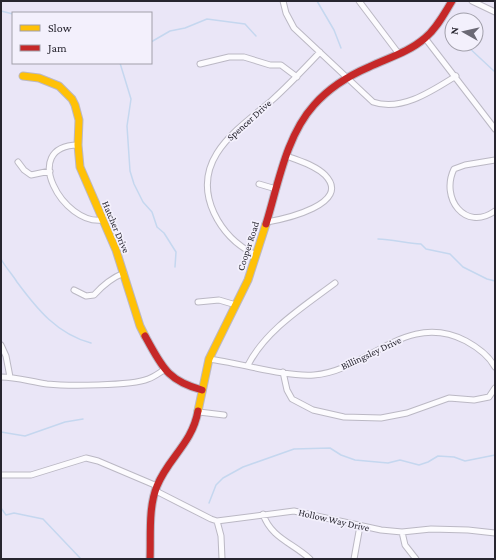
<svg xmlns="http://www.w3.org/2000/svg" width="496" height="560" font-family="'Crimson Pro',serif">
<rect width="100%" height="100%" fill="#eae6f7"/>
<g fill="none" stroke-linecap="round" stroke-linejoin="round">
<!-- stream -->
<path stroke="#c5d7ef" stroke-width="1.5" d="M317,1L334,30L341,48
M1,11L13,14
M151,42L170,31L185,28L207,19L245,24L256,36
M466,45L495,72
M120,63L131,99L127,126L130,171L134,184L143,202L152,212L157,227L164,233L176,252L175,267
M378,239C393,239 407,244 421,244L426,249L450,254L463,267L487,279L495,281
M1,259C6,268 12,274 17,282C37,309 57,334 91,343
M1,432L25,436L65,422L83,419
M209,503L216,485L223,478L243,467L294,449L330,448L341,455L355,460L388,463L400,460L419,465L428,462L438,456L454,457L465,461L495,455
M1,508L6,515L14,513L43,519L81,559"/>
<!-- street casing -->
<g stroke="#bbb8c4" stroke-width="7">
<path id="street" d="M283,1L286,13L294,28L373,102C401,112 432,91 456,76
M359,1L399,54
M472,1L495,12
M425,38L495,129
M200,64L229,57H244L270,65H281L297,77
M78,145C19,146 63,226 103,220
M495,160L465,165L454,169C440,198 465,232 495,211
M18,162L24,170L31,175L50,171
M259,184L276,189
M267,222C284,219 353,204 325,175C315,165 299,161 287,156
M256,255C237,246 223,232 214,213C190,161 235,131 270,102C288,86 304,69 320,52
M74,290L86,296L94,295C103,285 111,278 124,273
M198,302L219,300L236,305
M1,345L6,356L10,377
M209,359C240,363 284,377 314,375C368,371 406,310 466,341C477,347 489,356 495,367
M248,365C266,330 303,307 335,283
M283,372L287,390L292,399L313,410L344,417L381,418L407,413L449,398L474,400L489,397L495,388
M1,377C17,377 31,382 47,384C67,386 131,386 148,379C154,377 159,373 164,370
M199,412L224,415
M1,475H31L86,458L98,461L157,486
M156,491L211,519L217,521L294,511L381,530L402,532L431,529L468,530L495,533
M263,514C271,538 293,543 310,559
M217,521L221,536L222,559
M402,532L405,545L416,559
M354,559L360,526"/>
</g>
<!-- slow casing -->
<g stroke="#bbb8c4" stroke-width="9">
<path id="slow" d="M23,76L39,78L59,86L72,99L75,105L79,120L78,145L80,167L116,250L140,326L145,336
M198,411L209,359L248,280L266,224"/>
</g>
<!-- jam casing -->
<g stroke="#bbb8c4" stroke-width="9">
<path id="jam" d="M266,224C278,185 286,136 314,105C329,88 348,76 369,67C388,58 409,52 425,38C437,28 444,14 452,1
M145,336C162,366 166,380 202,390
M150,559C151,536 148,508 157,486C168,458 192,444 198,411"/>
</g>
<!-- street -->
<use href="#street" stroke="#fcfbfe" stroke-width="5"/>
<!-- slow -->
<use href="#slow" stroke="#ffc107" stroke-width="7"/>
<!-- jam -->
<use href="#jam" stroke="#c62828" stroke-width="7"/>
</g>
<g text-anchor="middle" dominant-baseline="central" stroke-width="3.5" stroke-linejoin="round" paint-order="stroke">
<!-- street labels -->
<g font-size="10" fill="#27252f" stroke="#f3f0fc">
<text transform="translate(249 120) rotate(-42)">Spencer Drive</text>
<text transform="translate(116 227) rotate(67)">Hatcher Drive</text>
<text transform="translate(248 246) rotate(-72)">Cooper Road</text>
<text transform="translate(371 353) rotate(-25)">Billingsley Drive</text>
<text transform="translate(334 520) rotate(13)">Hollow Way Drive</text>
</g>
</g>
<!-- border -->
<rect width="496" height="560" fill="none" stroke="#27252f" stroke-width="4"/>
<!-- legend -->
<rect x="12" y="12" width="140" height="52" fill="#f3f0fc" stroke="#a19faa"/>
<rect x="20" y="25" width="20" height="6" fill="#ffc107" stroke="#a19faa"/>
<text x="48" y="32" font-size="12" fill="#27252f">Slow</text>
<rect x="20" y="45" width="20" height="6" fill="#c62828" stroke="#a19faa"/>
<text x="48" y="52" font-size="12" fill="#27252f">Jam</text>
<!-- north arrow -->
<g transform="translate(464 32) rotate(278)"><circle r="19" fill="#f3f0fc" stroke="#a19faa"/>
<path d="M0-3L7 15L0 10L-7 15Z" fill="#6b6975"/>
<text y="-6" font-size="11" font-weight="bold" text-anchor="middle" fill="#27252f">N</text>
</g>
</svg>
